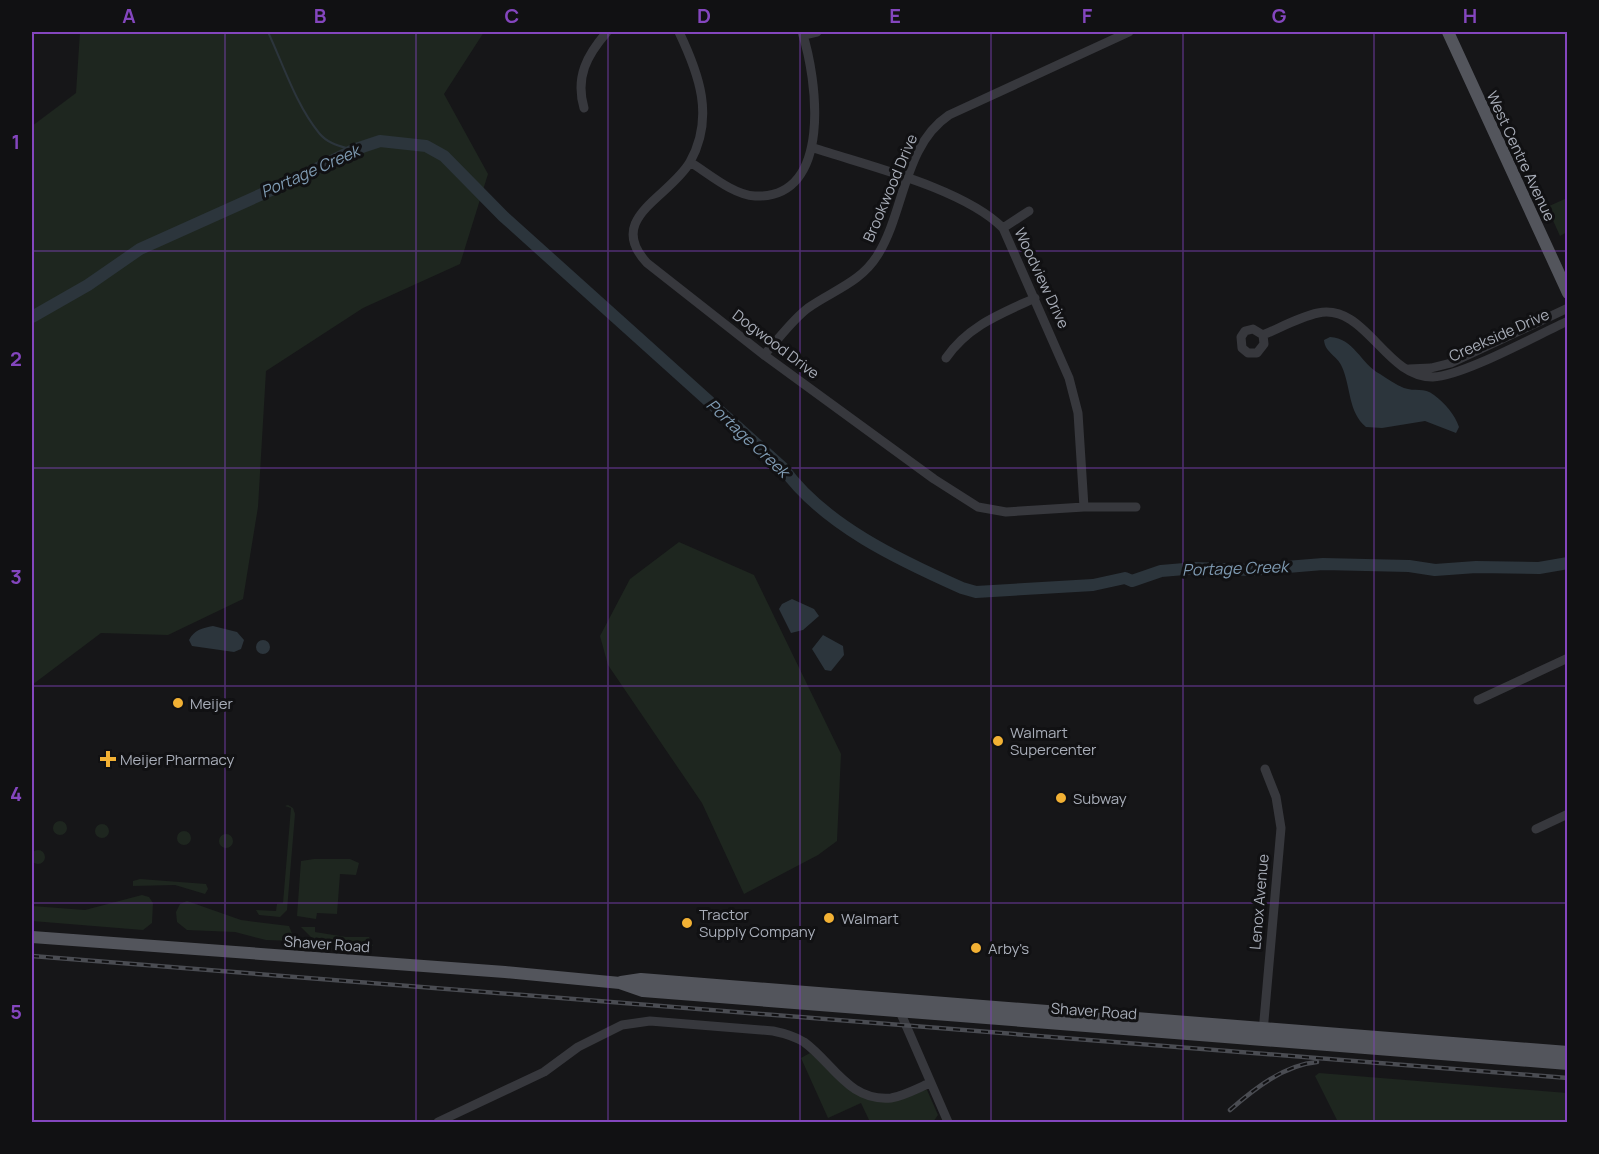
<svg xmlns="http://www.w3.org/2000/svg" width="1599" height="1154" font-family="Manrope,sans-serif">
<rect width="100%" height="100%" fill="#161618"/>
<!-- green -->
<path fill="#1e261f" d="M80,32H484L444,94L488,174L460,264L363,308L266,371L258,507L243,599L168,635L101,633L32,685V126L76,93Z
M1567,198V232L1560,236L1547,207Z
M679,542L754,575L841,754L837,841L818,855L744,894L702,803L608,665L600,636L630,579Z
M288,805L293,808L295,814L287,910L280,917L259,915L256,910L276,911L277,904L283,903L291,808L285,806Z
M53 828a7 7 0 1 1 14 0a7 7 0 1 1-14 0Z
M95 831a7 7 0 1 1 14 0a7 7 0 1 1-14 0Z
M177 838a7 7 0 1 1 14 0a7 7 0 1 1-14 0Z
M219 841a7 7 0 1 1 14 0a7 7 0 1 1-14 0Z
M31 857a7 7 0 1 1 14 0a7 7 0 1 1-14 0Z
M314,859H350L359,863L356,875L340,874L337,914L317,913L316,919L297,916L301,861Z
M140,879L206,884L208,889L205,894L175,885L133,886V881Z
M142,895L149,897L153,903L152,923L143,930L32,921V906L85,910Z
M187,901L241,920L289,926L295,941L266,940L235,932L187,930L177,922L176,912L180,904Z
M301,927H315V932L346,937H369L373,946L356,947L314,940Z
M810,1053L861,1097L927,1090L938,1115L933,1122H870L861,1103L828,1118L801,1058Z
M1319,1073L1567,1093V1122H1338L1315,1076Z"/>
<!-- water -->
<path fill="#2c353c" d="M1330,337C1354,338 1361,364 1380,374C1388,379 1396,385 1404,388C1415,392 1424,387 1434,395C1445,403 1455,415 1459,427L1456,433L1425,421L1382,428L1366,427C1348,412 1351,387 1342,367C1338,356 1325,353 1324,340Z
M792,599L814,609L819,616L803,630L791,633L779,609L782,604Z
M213,626L237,632L244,640L241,649L234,652L192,646L189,640C194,630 202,628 213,626Z
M823,635L843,646L844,655L831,671L825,670L812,649Z
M256 647a7 7 0 1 1 14 0a7 7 0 1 1-14 0Z"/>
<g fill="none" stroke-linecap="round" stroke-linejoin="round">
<!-- stream -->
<path stroke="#2c353c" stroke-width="2" d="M268,32C283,64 296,105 319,133C328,144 340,146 353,150"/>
<!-- river -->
<path stroke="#2c353c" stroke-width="12" d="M32,317L88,285L140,249L300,177L353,150L380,141L426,146L444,156L503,216L783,468C824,525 899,560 962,588L976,592L1093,585L1125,578L1132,581L1161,571L1196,568L1250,570L1323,564L1409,566L1435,570L1476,567L1539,568L1568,563"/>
<!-- minor -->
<path stroke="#37383d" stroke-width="9" d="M679,32C699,74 715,117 690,162C669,198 605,218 647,263L764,355L934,479L978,507L1006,512L1084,507H1136
M804,35L817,32
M584,108C575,77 587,55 607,32
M814,148C868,166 963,188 1003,228L1069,378L1078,413L1084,507
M690,162C708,173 733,195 755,196C834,199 817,78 802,32
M1003,228L1029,211
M1263,335L1253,329L1245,331L1241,337L1242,348L1248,353H1257L1264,344L1263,335C1280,328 1299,317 1318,313C1366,303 1385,378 1433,377C1463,376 1537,335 1568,321
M764,355C778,340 791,321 808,308C832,291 861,282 877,256C905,212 903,146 949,115L1129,32
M946,358C968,326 1000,314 1035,298
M1409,369L1431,368L1451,363L1568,308
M1478,700L1568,658
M1536,829L1568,814
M898,1007L948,1122
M1263,1032L1281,828L1276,797L1265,769
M438,1122L544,1072L578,1047L622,1025L650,1021L773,1031C783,1033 794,1036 804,1042C833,1063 849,1102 891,1098C904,1096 918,1088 930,1083"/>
<!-- major -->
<path stroke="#53555c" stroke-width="12" d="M1448,32L1568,293
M32,937L505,972L620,983L643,991L1568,1064
M621,982L641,979L1568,1052"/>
<!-- rail casing -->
<g stroke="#4a4c52" stroke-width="4.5">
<path id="rail" d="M32,956L1568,1078
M1230,1110C1254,1089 1284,1065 1317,1062"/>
</g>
<!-- rail -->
<use href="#rail" stroke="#111113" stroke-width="2" stroke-dasharray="7" stroke-linecap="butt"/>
</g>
<!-- grid -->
<path fill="none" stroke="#8446be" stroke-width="1.5" stroke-opacity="0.55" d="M225,32V1122M416,32V1122M608,32V1122M800,32V1122M991,32V1122M1183,32V1122M1374,32V1122M32,251H1568M32,468H1568M32,686H1568M32,903H1568"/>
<!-- markers -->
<g fill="#f2b134" stroke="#111113" stroke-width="2">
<circle cx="178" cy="703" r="6"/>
<circle cx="998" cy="741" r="6"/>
<path d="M105 750h6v6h6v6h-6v6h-6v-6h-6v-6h6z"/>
<circle cx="1061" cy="798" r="6"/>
<circle cx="829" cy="918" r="6"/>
<circle cx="687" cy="923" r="6"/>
<circle cx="976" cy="948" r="6"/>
</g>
<g text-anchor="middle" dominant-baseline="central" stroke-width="6" stroke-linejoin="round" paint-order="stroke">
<!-- street labels -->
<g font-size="15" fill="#a8adb8" stroke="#111113">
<text transform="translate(1521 156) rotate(65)">West Centre Avenue</text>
<text transform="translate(890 188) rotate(-67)">Brookwood Drive</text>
<text transform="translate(1042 278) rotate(65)">Woodview Drive</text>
<text transform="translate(1499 335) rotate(-24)">Creekside Drive</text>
<text transform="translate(776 344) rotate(37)">Dogwood Drive</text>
<text transform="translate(1259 902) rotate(-85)">Lenox Avenue</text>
<text transform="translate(327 944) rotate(4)">Shaver Road</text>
<text transform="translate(1094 1011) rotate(4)">Shaver Road</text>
</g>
<!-- poi labels -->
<g font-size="15" fill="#a8adb8" stroke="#111113" text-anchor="start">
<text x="190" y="703">Meijer</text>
<text x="1010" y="732">Walmart<tspan x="1010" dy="17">Supercenter</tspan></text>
<text x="120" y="759">Meijer Pharmacy</text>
<text x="1073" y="798">Subway</text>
<text x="699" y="914">Tractor<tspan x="699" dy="17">Supply Company</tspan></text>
<text x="841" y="918">Walmart</text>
<text x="988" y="948">Arby's</text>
</g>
<!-- water labels -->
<g font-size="16" font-style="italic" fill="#7f9bb3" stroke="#111113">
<text transform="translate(310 171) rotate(-24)">Portage Creek</text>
<text transform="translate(748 438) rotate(43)">Portage Creek</text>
<text transform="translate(1235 568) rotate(-2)">Portage Creek</text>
</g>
</g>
<!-- border -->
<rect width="1599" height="1154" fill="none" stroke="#111113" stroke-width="66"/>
<rect x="33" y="33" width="1533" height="1088" fill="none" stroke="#8446be" stroke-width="2"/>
<g font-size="20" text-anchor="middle" font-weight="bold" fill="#8446be">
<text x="129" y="23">A</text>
<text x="320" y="23">B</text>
<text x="512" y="23">C</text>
<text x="704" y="23">D</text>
<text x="895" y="23">E</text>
<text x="1087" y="23">F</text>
<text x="1279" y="23">G</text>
<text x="1470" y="23">H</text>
<text x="16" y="149">1</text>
<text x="16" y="366">2</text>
<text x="16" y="584">3</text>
<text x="16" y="801">4</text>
<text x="16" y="1019">5</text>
</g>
</svg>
